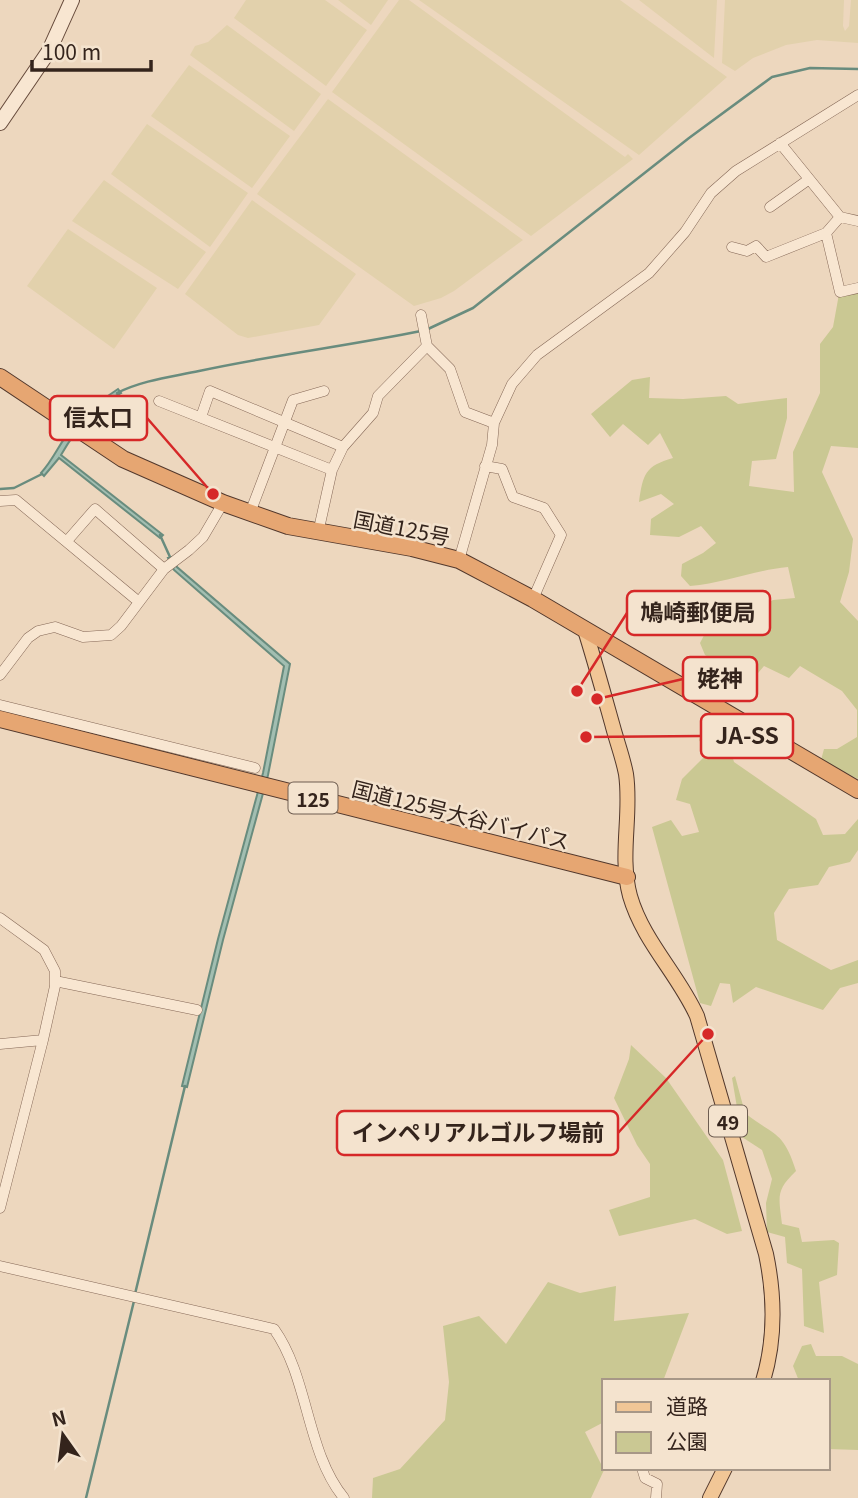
<svg xmlns="http://www.w3.org/2000/svg" width="858" height="1498" font-family="Georgia,'Noto Sans JP',serif">
<rect width="100%" height="100%" fill="#edd7be"/>
<!-- farmland -->
<path fill="#e2d1ac" d="M246,0H325L367,30L326,86L234,18Z
M338,0H388L371,25Z
M399,0H409L625,157L628,154L633,159L531,236L332,92Z
M419,0H620L727,77L639,155Z
M639,0H717L714,58Z
M725,0H844L843,26L845,31L849,26L851,0H858V43L817,40L786,45L753,58L735,71L722,63Z
M227,25L321,94L294,131L190,55L195,46L208,42Z
M189,65L290,136L252,188L151,116Z
M328,99L523,240L454,291L441,298L414,306L257,194Z
M147,124L248,193L210,247L111,174Z
M104,180L206,252L178,289L72,221Z
M252,200L356,274L319,325L248,338L238,335L185,294Z
M68,229L157,288L114,349L27,286Z"/>
<!-- green -->
<path fill="#cac893" d="M858,288V448L831,446L822,472L853,539L849,572L840,602L858,621V779L821,760L824,749H837L857,737V710L842,691L800,666L789,678L764,666L753,679L742,673L748,661L732,656L725,666L705,655L700,643L711,622L751,613L773,600L795,598L788,567C755,570 724,583 690,586L681,576L682,564L703,553L716,543L701,526L679,537L650,535L651,519L674,504L661,494L639,502C643,474 645,466 673,458L660,433L648,445L623,424L610,437L591,414L632,380L650,377L649,398L683,399L726,396L738,404L787,398V418L776,459L752,461L749,486L794,492L793,452L820,393V344L833,327L839,294Z
M705,726L726,735L734,762L816,819L823,835L845,834L858,819V850L850,862L829,867L818,885L789,889L774,913L777,940L831,970L858,960V983L840,988L823,1010L756,987L733,1003L730,984L720,983L711,1006L700,1003L652,827L671,820L682,836L699,832L690,804L676,800L682,779L707,754L699,740Z
M631,1045L666,1078L723,1160L742,1231L727,1234L695,1219L619,1236L609,1210L650,1197V1164L637,1145L614,1098L629,1059Z
M735,1076L745,1113C775,1137 783,1130 796,1171C775,1191 779,1197 782,1224L799,1228L802,1242L834,1240L839,1243L837,1275L819,1282L824,1333L804,1326L802,1269L787,1263L785,1237L767,1232L766,1203L772,1179L762,1150L742,1137L732,1078Z
M548,1282L580,1293L616,1286L614,1321L689,1313L663,1381H604V1422L585,1432L604,1470L591,1498H372L373,1478L400,1469L445,1420L449,1382L443,1326L479,1316L506,1344Z
M811,1344L816,1356H842L858,1364V1450L828,1449V1381H799L793,1366L802,1346Z"/>
<!-- water -->
<path fill="#a2beb1" stroke="#698c7e" stroke-width="2" d="M118,389L121,393C93,407 76,429 61,455L163,535L160,538L59,458L44,476L41,473C54,459 60,442 72,428C85,412 101,400 118,389Z
M172,557L177,567L290,664L268,775L223,940L187,1087L182,1086L218,939L263,773L284,666L174,570L168,558Z"/>
<g fill="none" stroke-linecap="round" stroke-linejoin="round">
<!-- stream -->
<path stroke="#698c7e" stroke-width="2.5" d="M428,329L473,308L689,138L772,77L810,68L858,69
M117,393C143,380 171,377 199,371C273,355 347,346 421,331
M0,489L14,488L42,474
M160,535L170,557
M135,1294L185,1086
M86,1498L134,1301"/>
<!-- minor casing -->
<g stroke="#856857" stroke-width="11">
<path id="minor" d="M780,143L840,217
M770,207L808,180
M826,233L840,292L858,288
M732,247L747,251L756,246L766,257L826,233L840,217L858,221
M427,346L450,369L465,412L494,423
M159,401L332,470
M201,417L210,391L343,447
M485,466L502,469L513,497L544,508L561,535L533,599
M0,501L16,500L139,602
M250,513L293,400L324,391
M318,533L332,470L343,447L373,413L378,396L427,346L421,315
M67,541L95,509L164,569
M459,560L492,445L494,423L512,384L537,355L649,273L685,232L711,193L736,171L858,95
M0,675L28,638L38,631L55,627L83,637L111,635L121,626L164,569L189,550L203,537L223,503
M0,705L255,768
M0,918L44,950L55,971V986L43,1040L0,1208
M55,981L197,1010
M0,1044L43,1040
M0,1266L274,1329C309,1378 306,1452 344,1498
M642,1468L645,1478L657,1484L656,1498"/>
</g>
<!-- secondary casing -->
<g stroke="#664a3b" stroke-width="16">
<path id="secondary" d="M0,123L49,51L72,0"/>
</g>
<!-- primary casing -->
<g stroke="#52382c" stroke-width="16">
<path id="primary" d="M585,630C595,662 604,695 613,727C617,742 623,758 626,774C632,814 619,855 630,896C643,941 678,974 697,1016L766,1254C775,1297 776,1338 763,1381
M710,1498L725,1468"/>
</g>
<!-- trunk casing -->
<g stroke="#52382c" stroke-width="18">
<path id="trunk" d="M0,377L123,459L223,503L288,526L412,548L459,560L533,599L858,790
M0,719L627,877"/>
</g>
<!-- minor -->
<use href="#minor" stroke="#f8e6d1" stroke-width="10"/>
<!-- secondary -->
<use href="#secondary" stroke="#f8e6d1" stroke-width="14"/>
<!-- primary -->
<use href="#primary" stroke="#f1c696" stroke-width="14"/>
<!-- trunk -->
<use href="#trunk" stroke="#e6a672" stroke-width="16"/>
</g>
<g text-anchor="middle" dominant-baseline="central" stroke-width="5" stroke-linejoin="round" paint-order="stroke">
<!-- shield labels -->
<g fill="#f4e3ce" stroke="#6e5d51" stroke-width="2">
<rect x="288.5" y="782.5" width="49" height="31" rx="5"/>
<rect x="709" y="1105.5" width="38" height="31" rx="5"/>
</g>
<g font-size="19" font-weight="bold" fill="#34241c">
<text x="313" y="798">125</text>
<text x="728" y="1121">49</text>
</g>
<!-- street labels -->
<g font-size="21" fill="#34241c" stroke="#f4e3ce">
<text transform="translate(402 527) rotate(11)">国道125号</text>
<text transform="translate(461 814) rotate(14)">国道125号大谷バイパス</text>
</g>
</g>
<!-- callouts -->
<path fill="none" stroke="#d62828" stroke-width="2.5" d="M213 494L147 418M577 691L627 613M597 699L683 679M586 737L701 736M708 1034L618 1133"/>
<g fill="#d62828" stroke="#f4e3ce" stroke-width="2.5">
<circle cx="213" cy="494" r="7"/>
<circle cx="577" cy="691" r="7"/>
<circle cx="597" cy="699" r="7"/>
<circle cx="586" cy="737" r="7"/>
<circle cx="708" cy="1034" r="7"/>
</g>
<g fill="#f4e3ce" stroke="#d62828" stroke-width="2.5">
<rect x="50" y="396" width="97" height="44" rx="7"/>
<rect x="627" y="591" width="143" height="44" rx="7"/>
<rect x="683" y="657" width="74" height="44" rx="7"/>
<rect x="701" y="714" width="92" height="44" rx="7"/>
<rect x="337" y="1111" width="281" height="44" rx="7"/>
</g>
<g font-size="23" text-anchor="middle" font-weight="bold" fill="#34241c">
<text x="98" y="426">信太口</text>
<text x="698" y="621">鳩崎郵便局</text>
<text x="720" y="687">姥神</text>
<text x="747" y="744">JA-SS</text>
<text x="478" y="1141">インペリアルゴルフ場前</text>
</g>
<!-- legend -->
<rect x="602" y="1379" width="228" height="91" fill="#f4e3ce" stroke="#a79787" stroke-width="2"/>
<rect x="616" y="1402" width="35" height="10" fill="#f1c696" stroke="#a79787" stroke-width="2"/>
<text x="666" y="1414" font-size="21" fill="#34241c">道路</text>
<rect x="616" y="1432" width="35" height="21" fill="#cac893" stroke="#a79787" stroke-width="2"/>
<text x="666" y="1449" font-size="21" fill="#34241c">公園</text>
<!-- north arrow -->
<g transform="translate(63 1435) rotate(346)" stroke="#f4e3ce" stroke-width="5" paint-order="stroke">
<path d="M0-5L12 26L0 18L-12 26Z" fill="#34241c"/>
<text y="-10" font-size="19" font-weight="bold" text-anchor="middle" fill="#34241c">N</text>
</g>
<!-- scale -->
<path d="M32 60v10h119v-10" fill="none" stroke="#34241c" stroke-width="3.5"/>
<text x="42" y="60" font-size="21" fill="#34241c" stroke="#f4e3ce" stroke-width="5" paint-order="stroke">100 m</text>
</svg>
